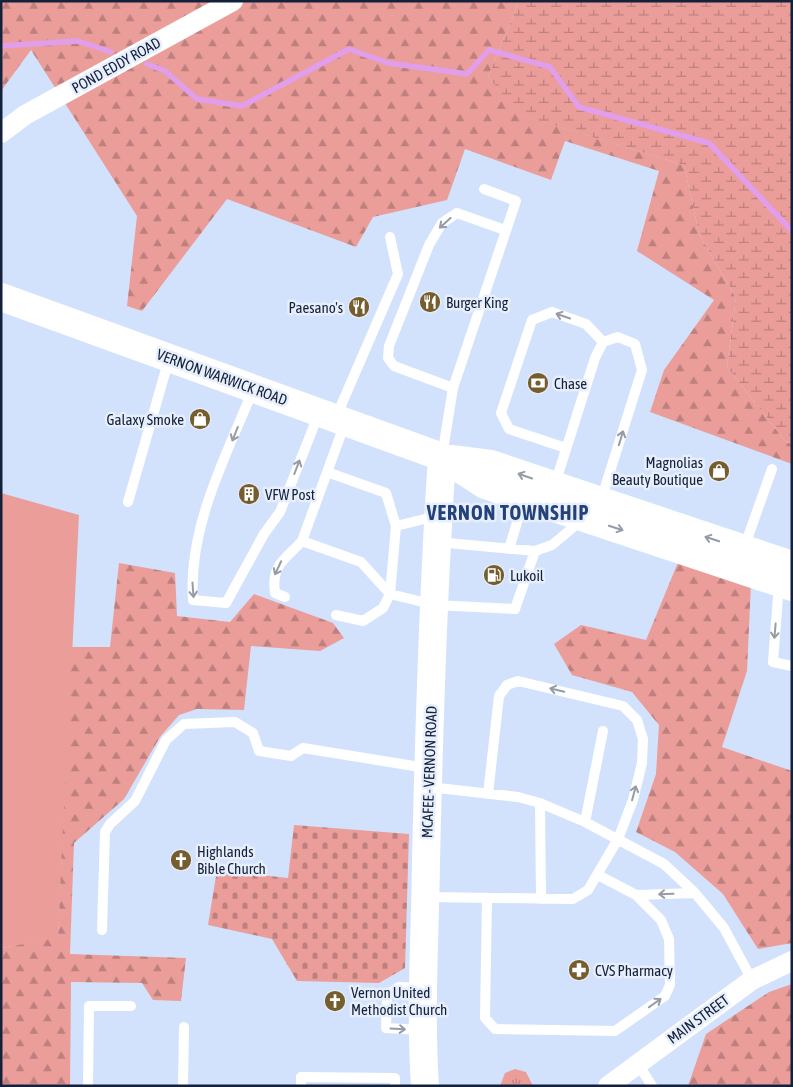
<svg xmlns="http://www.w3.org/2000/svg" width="793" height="1087" font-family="'Asap Condensed',sans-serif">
<defs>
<pattern id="forest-firs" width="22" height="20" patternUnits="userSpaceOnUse" patternTransform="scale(1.25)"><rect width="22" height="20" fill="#eb9d99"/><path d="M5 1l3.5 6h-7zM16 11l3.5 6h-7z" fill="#bd807e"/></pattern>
<pattern id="wetland-marsh" width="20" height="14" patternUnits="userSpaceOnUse" patternTransform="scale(1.25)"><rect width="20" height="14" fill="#eb9d99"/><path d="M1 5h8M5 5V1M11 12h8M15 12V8" fill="none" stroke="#bd807e"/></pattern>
<pattern id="cemetery-stones" width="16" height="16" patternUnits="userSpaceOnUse" patternTransform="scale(1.25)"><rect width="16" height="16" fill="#eb9d99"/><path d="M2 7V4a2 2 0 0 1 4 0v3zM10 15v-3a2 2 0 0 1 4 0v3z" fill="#bd807e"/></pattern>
<pattern id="park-tufts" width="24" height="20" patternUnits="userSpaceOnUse" patternTransform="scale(1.25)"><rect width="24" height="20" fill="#eb9d99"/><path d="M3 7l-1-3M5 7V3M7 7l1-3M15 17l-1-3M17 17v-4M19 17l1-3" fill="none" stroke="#bd807e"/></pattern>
</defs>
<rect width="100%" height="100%" fill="#d2e2fd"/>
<!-- grass -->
<path fill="#eb9d99" d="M1,493L79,515L58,939L1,948Z"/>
<!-- forest -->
<path fill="url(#forest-firs)" d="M1,1H519L488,77L521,115L684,165L699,234L736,298L727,367L786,442L792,444V464L650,412L664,370L714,300L637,251L659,171L565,141L551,180L465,149L447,200L373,217L356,247L227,199L142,311L127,306L137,216L31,50L1,91Z
M679,560L751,583L747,671L722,747L792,771V943L758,949L723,894L675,852L636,832L656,774L659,725L632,692L572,675L554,644L581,625L646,640Z
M119,563L175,573L177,616L230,622L254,594L333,623L344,638L320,651L251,646L244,710L197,709L179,715L160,737L124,799L74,843L70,954L186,958L181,1001L153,1000L142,983L71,982L70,1086H1V948L58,938L71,647H110Z
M792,984V1086H688L706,1034L769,992Z"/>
<!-- wetland -->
<path fill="url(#wetland-marsh)" d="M519,1H792V444L786,442L727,367L736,298L699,234L684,165L520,115L488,77Z"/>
<!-- cemetery -->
<path fill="url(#cemetery-stones)" d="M294,825L409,834L405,968L379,983L297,981L272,939L208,925L217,870L288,878Z"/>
<!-- park -->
<path fill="url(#park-tufts)" d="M515,1069L526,1072L533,1086H500L505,1073Z"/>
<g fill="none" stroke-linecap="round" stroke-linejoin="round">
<!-- stream -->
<path stroke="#e19eeb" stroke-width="5.5" d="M1,46L78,41L111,52
M147,64L165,71L197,99L242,106L349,49L388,63L467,74L489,50L550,67L579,107L709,143L792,231"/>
<!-- service -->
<path stroke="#fff" stroke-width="10" d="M453,388L394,366L388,358L389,346L429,245L442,223L457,213L505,230
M253,390C226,456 188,527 193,600L226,603L264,534L280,512L319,413
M336,417L398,274L390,237
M345,423L302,541L361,562L390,594L435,605L515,609L535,551
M566,448L509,429L501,413L532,320L552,312L586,324L603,342
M442,456L453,388L516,201L484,189
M327,472L386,493L396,526L390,594L383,608L363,621L336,615
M555,484L595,358L603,342L618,337L635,344L642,370L601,500
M128,502L169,359
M396,526L437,516
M437,542L535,551L552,545L582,520
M744,548L772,469
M509,549L524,499
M779,584L773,662L792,666
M285,597L275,593C271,564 285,560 302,541
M429,787L518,797L540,803L585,822L664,864L695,893L724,928L752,980
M540,803L541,899
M585,822L603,731
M636,895L695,893
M427,897L573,899L588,890L618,839L633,800L642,763L643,739L637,720L623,706L518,681L507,685L499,696L488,794
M487,899L485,1018L495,1029L615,1031L665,996L670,985L669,939L661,920L636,895L598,875
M102,930L105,832L110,824L135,801L166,740L184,724L235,722L253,733L259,751L291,756L303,748L426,768
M422,988L399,987L387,995L386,1028L422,1030
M638,1064L652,1086
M88,1086L89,1006H131
M183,1086L184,1027
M301,1086V1077L395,1078V1086"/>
<!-- minor -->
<path stroke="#fff" stroke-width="20" d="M1,133L25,115L233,1
M608,1086L752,980L792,961"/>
<!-- secondary -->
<path stroke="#fff" stroke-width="28" d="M1,297L442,457L485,485L792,587
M451,459L491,464L792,565
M425,1086C420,1011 425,937 426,862C429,727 433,592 442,457"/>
</g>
<!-- one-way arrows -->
<defs><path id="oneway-shaft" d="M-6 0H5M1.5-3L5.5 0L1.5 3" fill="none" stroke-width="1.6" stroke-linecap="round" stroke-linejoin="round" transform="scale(1.25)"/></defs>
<g stroke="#959ba7">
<use href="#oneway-shaft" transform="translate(445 223) rotate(138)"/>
<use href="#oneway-shaft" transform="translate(563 316) rotate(-161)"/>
<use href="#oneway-shaft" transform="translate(235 434) rotate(112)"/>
<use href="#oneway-shaft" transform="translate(621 438) rotate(-73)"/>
<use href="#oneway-shaft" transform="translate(297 467) rotate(-69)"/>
<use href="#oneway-shaft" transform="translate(525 476) rotate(-161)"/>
<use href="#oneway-shaft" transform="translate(616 528) rotate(18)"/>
<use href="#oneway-shaft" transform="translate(712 539) rotate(-162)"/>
<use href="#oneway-shaft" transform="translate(278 568) rotate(115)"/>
<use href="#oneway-shaft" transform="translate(193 590) rotate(86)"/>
<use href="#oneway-shaft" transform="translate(775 631) rotate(95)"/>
<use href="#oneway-shaft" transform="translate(557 690) rotate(-166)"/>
<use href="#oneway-shaft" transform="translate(634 793) rotate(-75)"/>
<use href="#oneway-shaft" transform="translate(666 894) rotate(178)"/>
<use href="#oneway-shaft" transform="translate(655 1003) rotate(-35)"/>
<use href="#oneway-shaft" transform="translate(398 1029) rotate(3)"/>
</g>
<!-- icons -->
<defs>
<g id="restaurant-disc" transform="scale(1.125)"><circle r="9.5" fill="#755d2d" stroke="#e7eefc"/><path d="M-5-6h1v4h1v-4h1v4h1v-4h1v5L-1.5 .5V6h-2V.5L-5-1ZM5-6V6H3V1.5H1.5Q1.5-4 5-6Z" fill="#fff"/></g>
<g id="bank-disc" transform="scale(1.125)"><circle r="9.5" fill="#755d2d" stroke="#e7eefc"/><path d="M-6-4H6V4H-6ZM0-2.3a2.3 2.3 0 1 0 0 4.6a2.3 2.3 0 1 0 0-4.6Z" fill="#fff"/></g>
<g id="shop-disc" transform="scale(1.125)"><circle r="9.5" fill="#755d2d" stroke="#e7eefc"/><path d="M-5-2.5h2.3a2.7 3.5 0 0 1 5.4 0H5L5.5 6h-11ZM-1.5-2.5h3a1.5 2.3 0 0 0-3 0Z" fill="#fff"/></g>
<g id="building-disc" transform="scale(1.125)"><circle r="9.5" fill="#755d2d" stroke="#e7eefc"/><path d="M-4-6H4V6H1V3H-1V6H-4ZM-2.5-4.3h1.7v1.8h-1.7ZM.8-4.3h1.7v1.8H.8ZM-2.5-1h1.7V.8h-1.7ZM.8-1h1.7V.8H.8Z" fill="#fff"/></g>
<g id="fuel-disc" transform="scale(1.125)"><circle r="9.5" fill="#755d2d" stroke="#e7eefc"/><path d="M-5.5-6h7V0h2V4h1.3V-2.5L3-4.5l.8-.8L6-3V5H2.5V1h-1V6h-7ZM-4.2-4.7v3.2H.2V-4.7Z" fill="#fff"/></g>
<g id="church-disc" transform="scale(1.125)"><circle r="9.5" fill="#755d2d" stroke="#e7eefc"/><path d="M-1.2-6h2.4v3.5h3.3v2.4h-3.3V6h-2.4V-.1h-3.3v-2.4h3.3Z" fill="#fff"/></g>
<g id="pharmacy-disc" transform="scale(1.125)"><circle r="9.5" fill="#755d2d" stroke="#e7eefc"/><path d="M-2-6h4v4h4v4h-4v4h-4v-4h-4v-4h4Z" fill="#fff"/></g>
</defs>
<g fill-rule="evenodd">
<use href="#restaurant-disc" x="430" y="302"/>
<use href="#restaurant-disc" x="359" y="307"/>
<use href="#bank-disc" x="538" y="383"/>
<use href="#shop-disc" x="200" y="419"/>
<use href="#shop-disc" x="719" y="471"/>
<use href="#building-disc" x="249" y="494"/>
<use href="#fuel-disc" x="494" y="575"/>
<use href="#church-disc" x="181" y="860"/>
<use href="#pharmacy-disc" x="579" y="970"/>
<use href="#church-disc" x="335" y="1001"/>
</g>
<g text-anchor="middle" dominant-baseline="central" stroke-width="5" stroke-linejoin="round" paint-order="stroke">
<!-- street labels -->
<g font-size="15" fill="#14213b" stroke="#e7eefc">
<text transform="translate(116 65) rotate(-29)">POND EDDY ROAD</text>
<text transform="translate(222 377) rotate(20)">VERNON WARWICK ROAD</text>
<text transform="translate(429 772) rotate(-88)">MCAFEE - VERNON ROAD</text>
<text transform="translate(698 1019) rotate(-36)">MAIN STREET</text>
</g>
<!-- poi labels -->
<g font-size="15" fill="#14213b" stroke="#e7eefc" text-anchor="start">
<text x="446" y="302">Burger King</text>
<text x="343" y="307" text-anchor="end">Paesano's</text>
<text x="554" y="383">Chase</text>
<text x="184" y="419" text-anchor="end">Galaxy Smoke</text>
<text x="703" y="462" text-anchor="end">Magnolias<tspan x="703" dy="17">Beauty Boutique</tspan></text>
<text x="265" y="494">VFW Post</text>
<text x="510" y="575">Lukoil</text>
<text x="197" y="851">Highlands<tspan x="197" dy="17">Bible Church</tspan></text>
<text x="595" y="970">CVS Pharmacy</text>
<text x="351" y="992">Vernon United<tspan x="351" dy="17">Methodist Church</tspan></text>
</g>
<!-- district labels -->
<g font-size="20" font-weight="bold" letter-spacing="1" fill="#24417a" stroke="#e7eefc">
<text x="508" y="512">VERNON TOWNSHIP</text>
</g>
</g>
<!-- border -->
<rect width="793" height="1087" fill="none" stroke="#14213b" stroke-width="5"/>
</svg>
